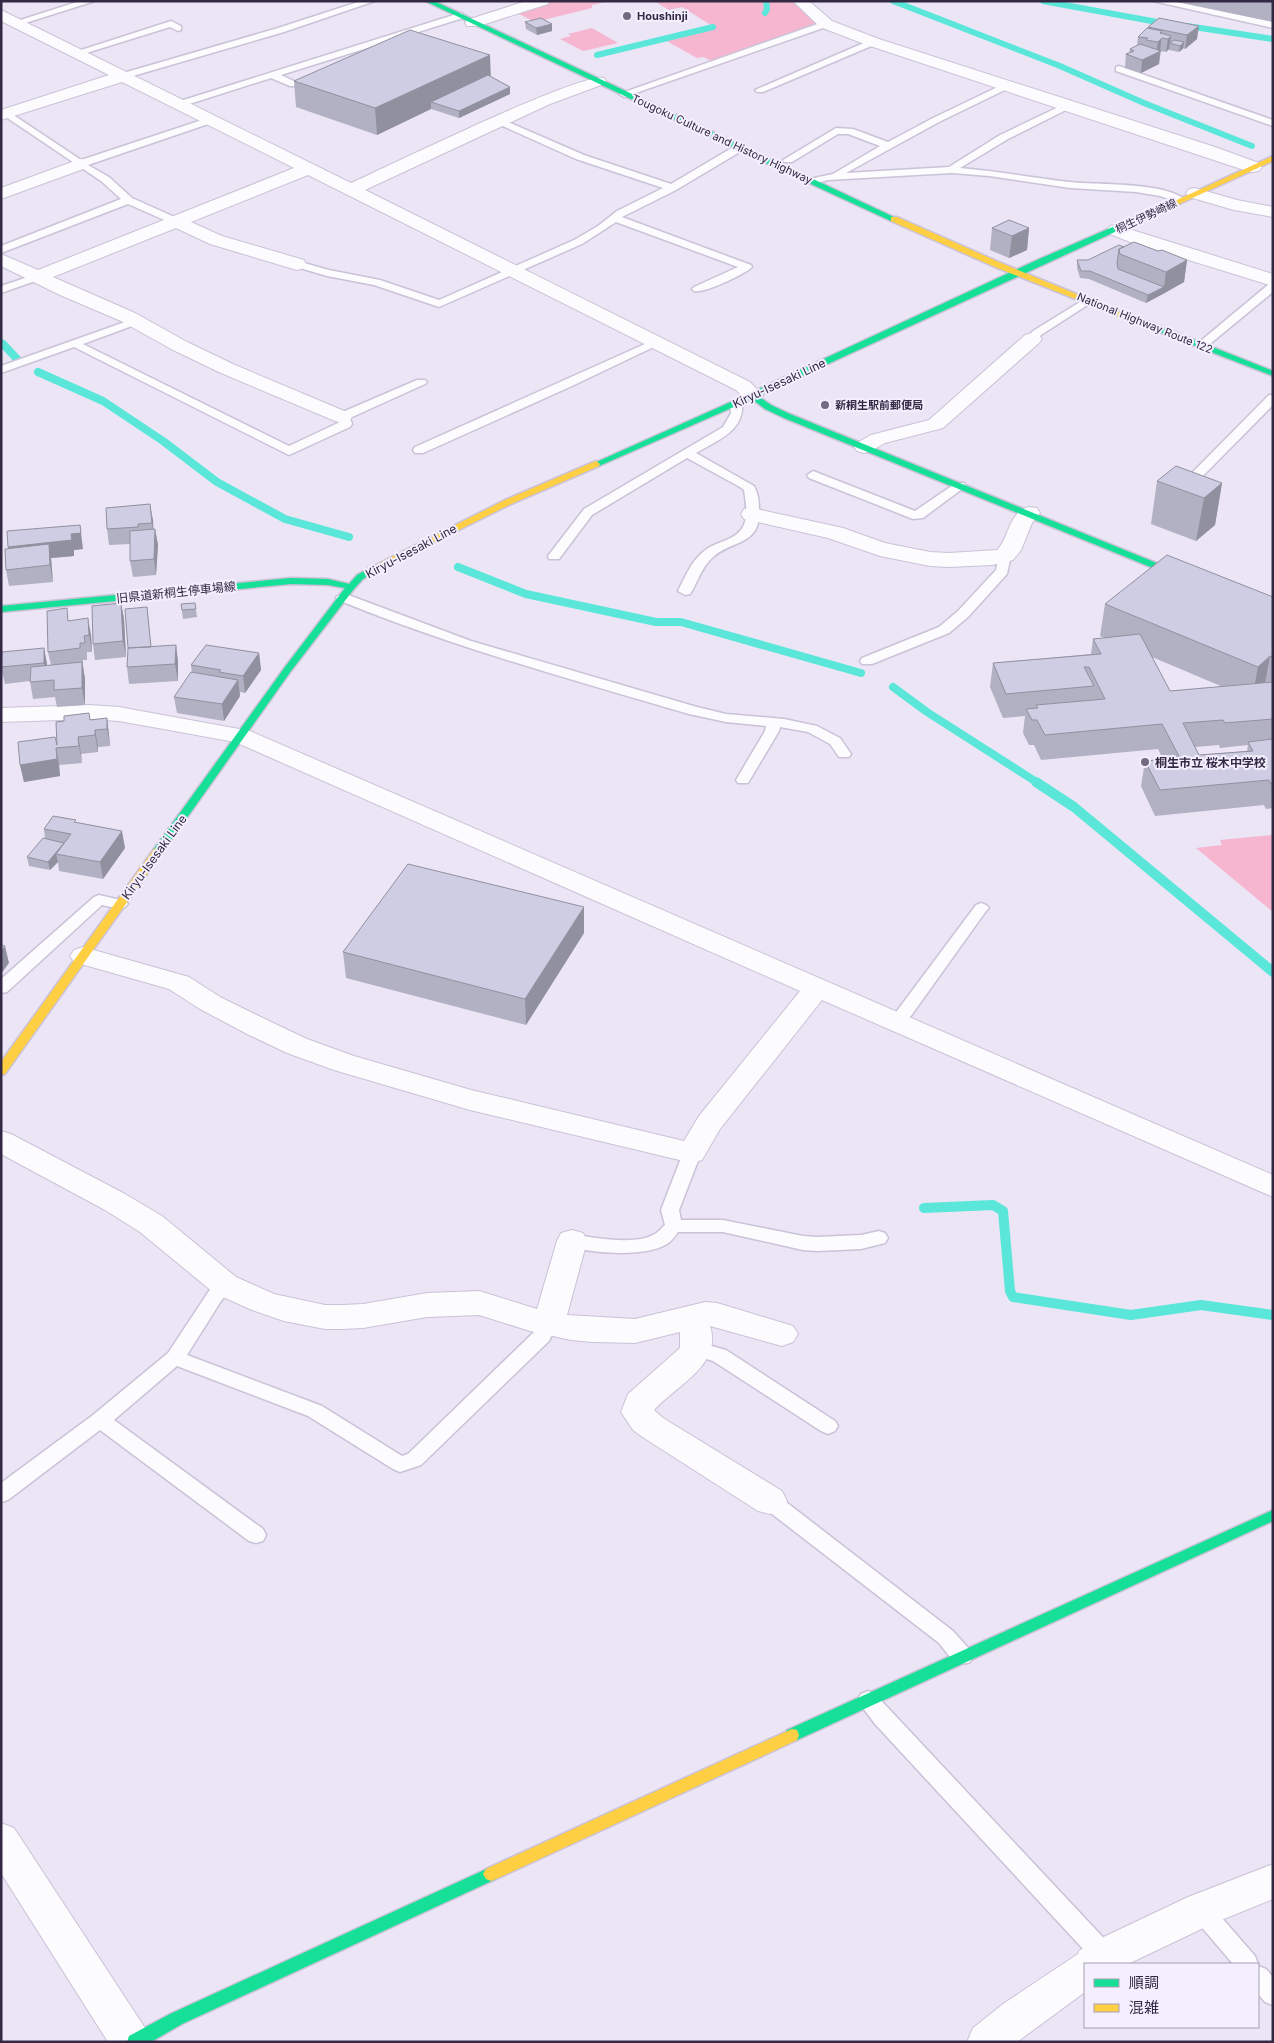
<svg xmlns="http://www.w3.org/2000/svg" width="1274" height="2043" font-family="Inter,'Noto Sans JP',sans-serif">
<rect width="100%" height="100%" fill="#ebe5f6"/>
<!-- green -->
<path fill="#f6b6d0" d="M554,1H609L592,5V8L535,22L517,13Z
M654,1H791L816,23L712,61L703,57L697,58L663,39L714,27L682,7L669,10Z
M592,28L618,43L583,51L560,39L571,36L568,34Z
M1273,835V912L1196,848L1222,845L1220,840Z"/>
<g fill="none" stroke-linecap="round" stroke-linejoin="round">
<!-- stream-far2 -->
<path stroke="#5ae6d9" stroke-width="6" d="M893,1L1060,66L1144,103L1252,146
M1043,1L1168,24
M765,13L767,9L766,1
M1187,26L1273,39
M597,55L713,27
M1,342L4,345"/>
<!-- stream-far1 -->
<path stroke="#5ae6d9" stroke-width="8" d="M3,344L18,360
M38,372L103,401L163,441L217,482L285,519L349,537
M458,567L526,594L656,622H681L861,673
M893,687L927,712L1038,783"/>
<!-- stream -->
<path stroke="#5ae6d9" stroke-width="10" d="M1036,782L1074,807L1273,972
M924,1208L993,1205L1003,1211L1010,1291L1013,1297L1131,1315L1201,1305L1273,1315"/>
<!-- lane casing -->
<g stroke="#cac2d7" stroke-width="3">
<path id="lane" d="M80,1H95L19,25L16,26L11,23Z
M361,1H375L284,32L126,78H120L118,76L120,74L278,28Z
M1153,1H1171L1273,22V28Z
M460,13L463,14V18L281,75L296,82V86H290L271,78L183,106H177L175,104L177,102Z
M171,21L181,26V30L178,31L170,27L80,55L77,56L72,53Z
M826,21L831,24L829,26L627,96L624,97L619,94Z
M873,39L876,40V44L763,92H757L755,90Z
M1119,66L1273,120V126L1116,71V67Z
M1008,82L1013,85L1011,87L939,122L846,173L949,167L1000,135L1069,102L1072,103V107L1008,139L960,168C997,171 1033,178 1070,182C1096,185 1167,182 1185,200L1180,203L1160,196L1136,192L1070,188L989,176L952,173L828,180L813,184L809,183L808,181L809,179L833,174L880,146L848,134H838L792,162H784L783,160L836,128L853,129L888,142L933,118Z
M6,110L81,160L208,118L211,117L216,120L214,122L88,165L109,177L132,198L179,219L180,221L179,223H171L128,204L1,253V246L121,199L101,181L3,115V111Z
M499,118L584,155L671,184L735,146H743V150L676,190L622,217L751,265L752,267C745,274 704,294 694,291L692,289L694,287L738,267L616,222L582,244L439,307L374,285L327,276L293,266L292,264L293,262L297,261L329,270L380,280L439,300L574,240L598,226L617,211L663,188L576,159L496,123L494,121Z
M37,274L42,277L41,279L1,293V286Z
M1273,283V292L1205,348H1197L1195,346L1197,344L1269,284Z
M1088,297L1094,300L1092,302L1041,335L1036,341H1028L1026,339L1033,331Z
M136,318L140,319L142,321L140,323L83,344L289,446L340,422L336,417L338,414L417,380H425L427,382L425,384L350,418L352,424L350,427L289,455L74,347L1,373V366Z
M656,339L660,340L662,342L660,344L572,386L423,453H415L413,450L415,447Z
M1269,395H1273V405L1187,492H1179L1177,489L1179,486Z
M736,399L742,403C745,431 716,441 696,453L754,486C758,493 759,502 759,509C761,547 732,539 712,558C701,568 698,582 690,594L685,595L678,591C685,577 691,562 703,552C709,546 717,544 724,541C750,531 748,515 744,490L740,487L687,458L592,515L559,559H549L548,556L584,509L723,427L731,413L730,403Z
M813,471L915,511L956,483H964L966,486L923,518L913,519L809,478L807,475Z
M1005,551L1011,555L1007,574L968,617L949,633L872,664H862L860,661L862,658L939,627L958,611L996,570L999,555Z
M343,593L471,641L697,707L726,714L784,719L817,726L840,738L851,754L849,757H839L830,744L808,732L780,727L779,731L748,783H738L736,780L765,731L766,726L726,722L689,714C570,679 453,647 338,600L336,597Z
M99,895L125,901L128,904L125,907L120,909L102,905L7,992L1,993V979L94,897Z
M981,903L986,905L989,908L986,911L903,1027L897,1028L891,1027L889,1023L891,1019L976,905Z
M692,1147L698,1149L701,1153L679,1210L681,1220H723L803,1236L817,1237L861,1235L879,1231L885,1233L888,1238L885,1243L861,1249L817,1251L803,1250L723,1232H678C675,1236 672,1241 667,1244C644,1258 591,1253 566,1246L563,1241L566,1236L572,1234C592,1238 635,1245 653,1235C658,1233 661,1228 665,1225L661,1210L683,1153L686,1149Z
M225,1278L231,1280L234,1285L221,1301L187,1355L322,1406L402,1456L408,1454L535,1331L543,1318L549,1316L555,1318L558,1323L549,1341L421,1465L400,1472L393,1469L308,1416L177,1366L114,1420L263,1529L266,1535L263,1541L256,1543L249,1541L100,1430L8,1500L1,1502V1483L93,1415L168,1353L209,1291L219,1280Z
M697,1342L726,1350L835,1421L838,1426L835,1431L828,1434L821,1431L713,1361L690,1354L688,1349L690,1344Z
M770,1493L777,1495L953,1631L970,1650L973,1656L970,1662C955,1668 948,1654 939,1643L763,1507L760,1501L763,1495Z
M868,1691L875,1694L1113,1948L1116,1956L1113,1964H1097L875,1724L857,1700L861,1694Z
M1201,1900L1209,1903L1255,1956L1258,1964V1966L1233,1964L1193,1917L1190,1910L1193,1903Z
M1258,1966L1266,1969L1273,1977V2005L1265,2002L1258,1994Z"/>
</g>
<!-- street casing -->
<g stroke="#cac2d7" stroke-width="2">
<path id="street" d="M526,1H550L548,4L479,26H467L465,23L467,20Z
M793,1H809L832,21L879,39L1215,147L1259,163L1262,167L1259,171L1253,172L1247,171L867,45L820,27Z
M1,10L351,183C387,167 580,72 604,78L606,81L604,84L550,104L365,190L750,382L763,396L760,400C748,403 744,398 736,390L308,175L191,222L222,236L304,260L306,264L304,268L297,270L290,268L210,244L176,228L53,277L135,313L187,342L235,365L349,413L352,417L349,421L342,423L335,421L221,373L173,350L121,321L60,295L1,266V254L38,270L294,168L122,82L1,120V110L109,75L1,21Z
M80,159L86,160L89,164L86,168L1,199V188Z
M1195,188L1237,200L1273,207V217L1234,210L1189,197L1186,193L1189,189Z
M1116,225L1273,274V286L1130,242L1110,234L1107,230L1110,226Z
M1032,333L1039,335L1042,339L1039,343L943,428L885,443L871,451L864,453L857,451L854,447L857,443L871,435L929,420L1025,335Z
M1029,507L1037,508L1040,513L1032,523L1021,550L1013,560L992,565L949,567L930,566L880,556L828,538L744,519L741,514L744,509L752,508L843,528L885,543L930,552L949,553L997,550C1010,537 1008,512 1029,507Z
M90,705L119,707L250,731L1273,1175V1197L822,1000L720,1129L702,1160L692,1163L470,1110L334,1070L287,1053L249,1035L200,1009L169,989L74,962L70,956L74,950L83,947L189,977L220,997L269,1021L307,1039L354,1056L471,1090L684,1141L699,1116L800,991L235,742L119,721L90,719L1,722V708Z
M1,1131L11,1134L125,1194L162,1216L236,1277L274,1294L325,1305H343L363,1304L427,1293L479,1291L537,1309L557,1241L561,1233L572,1230L583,1233L587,1241L567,1315L635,1319L705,1302L717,1303L793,1326L798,1334L793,1342L782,1346L710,1326C723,1365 676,1386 654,1410L663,1418L782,1491L787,1501L782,1511L770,1514L758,1511L641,1436L633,1430L621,1412L628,1394L680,1348V1332L635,1343L592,1342L571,1340L530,1331L479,1315L427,1317L363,1328L343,1329H325L284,1321L252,1310L214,1293L140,1232L105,1210L1,1154Z
M1,1823L14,1828L145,2028L151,2042H108L1,1873Z
M1273,1864V1899L1214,1923L1128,1964H1085V1992L1017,2042H967L973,2028L1003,2004L1078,1954L1079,1951L1091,1943L1188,1897Z"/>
</g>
<!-- fast casing -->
<g stroke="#cac2d7" stroke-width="3">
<path id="fast" d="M425,1H434L898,219L891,221L774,167Z
M1147,212L1154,214L758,396L771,405L790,414L1191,577V581H1185L784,418L765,409L752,399L599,466H593L592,464L733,401L1037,260Z
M1123,314H1129L1273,371V376L1123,318Z
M373,566L376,567V571L363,579L354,589L291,671L162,853H154L153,851L154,849L285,667L345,588L328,585L291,584L1,612V606L291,578L328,579L349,584L357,575Z
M1273,1510V1521L797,1740L792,1741L787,1740L785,1735L787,1730Z
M491,1867L496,1869L499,1874L496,1879L182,2024L151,2042H127L129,2036L170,2014Z"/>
</g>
<!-- slow casing -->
<g stroke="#cac2d7" stroke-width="3">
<path id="slow" d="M1273,156V161L1153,216L1146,214Z
M891,217H897L1001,263L1130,316L1123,318L995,267L891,221Z
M596,461L600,464L599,466L511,504L376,571L373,572L368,569L505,500Z
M158,848L162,849L163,851L162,853L5,1074L1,1075V1062L154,849Z
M792,1729L797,1730L799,1735L797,1740L496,1879L491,1881L486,1879L483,1874L486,1869Z"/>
</g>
<!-- lane -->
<use href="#lane" fill="#fcfbfe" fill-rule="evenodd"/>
<!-- street -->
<use href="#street" fill="#fcfbfe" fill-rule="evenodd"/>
<!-- fast -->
<use href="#fast" fill="#16e098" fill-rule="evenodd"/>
<!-- slow -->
<use href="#slow" fill="#ffcf43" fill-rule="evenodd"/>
</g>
<!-- wall -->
<path fill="#b2b0c3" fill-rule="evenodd" d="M1174,1H1273V22Z
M1159,18L1197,39L1185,49L1183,48L1179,52L1169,50V49L1166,52L1161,51L1159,64L1141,73L1125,68L1126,54L1129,53L1130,49L1137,46L1138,37L1148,28V27Z
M525,22L552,24V31L537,35L526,29Z
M491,77L510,87V94L459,118L431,109L377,135L296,107L294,81Z
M992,228H1029L1027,250L1009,258L990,250Z
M1124,247L1158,251L1187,260L1184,282L1146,303L1089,279L1080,278L1077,268V260H1088Z
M1157,481L1222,483L1215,525L1196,541L1151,524Z
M153,520V529H155L158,545L156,575L133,577L130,561V544L109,545L107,529Z
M5,549H83L74,550V556L51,558L53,582L9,586L6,570Z
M1273,597V808L1266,809L1264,805L1155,816L1141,786L1145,761L1163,759L1158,749L1041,760L1034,745H1029L1023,733L1025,716L1003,718L990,687L993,663L1091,654L1093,639L1105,638L1100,636L1105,604ZM1152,657L1223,687L1170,691ZM1219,745L1220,748L1248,745L1247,751L1199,755L1195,747Z
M121,603L124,619L126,657L95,660L93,644Z
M195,603L197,617L183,619L181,604Z
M147,607L151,647L176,645L178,662V681L129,684L127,667Z
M69,621L91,635L92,652H87V660H83V665L85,679V705L57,707L55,697L33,699L30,681L5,684L1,667L44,648L47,665H51L48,652Z
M259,653L261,670L245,693L240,692V696L224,721L177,713L174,697L192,673L191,665Z
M107,718L110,746L98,747V752L81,754L82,763L59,765L60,776L24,782L20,765L57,745L91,720Z
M76,823L125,848L103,879L59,871L58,862L50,870L29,866L27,857L45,839L44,829Z
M584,907V933L526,1025L346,978L343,952Z"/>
<!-- shaded-wall -->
<path fill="#91909f" d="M552,24V31L537,35L536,28Z
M1199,26L1197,39L1185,49L1187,35Z
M1162,31L1159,64L1141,73L1142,60L1156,53L1160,33Z
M1171,36L1169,49L1166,52L1168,39Z
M1184,42L1183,49L1179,52L1180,46Z
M490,55L491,81L431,102V109L377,135L375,108Z
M510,87V94L459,118V111Z
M1029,228L1027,250L1009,258L1012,236Z
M1187,260L1184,282L1163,294L1166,272Z
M1164,287L1163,294L1146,303L1148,295Z
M1222,483L1215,525L1196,541L1204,498Z
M150,504L153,520L154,539L152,523Z
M80,525L83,549L74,550V556L51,558L53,582L50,565L11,563L8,547L71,534Z
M155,529L158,545L156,575L154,559Z
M121,603L124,619L126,657L123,641Z
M88,618L91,635L92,652L89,635Z
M176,645L178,662V681L175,664Z
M44,648L47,664V680L44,663Z
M259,653L261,670L245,693L243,676Z
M1270,656L1264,688L1252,699L1258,667Z
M82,662L85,679V705L82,688Z
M238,680L240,696L224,721L222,704Z
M107,718L109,735L110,746L107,729Z
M95,730L98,747V752L95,735Z
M78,737L81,754L82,763L79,746Z
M56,748L59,765L60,776L24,782L20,765Z
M122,831L125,848L103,879L100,862Z
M64,843L56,854L58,862L50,870L48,862Z
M584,907V933L526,1025L525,999Z
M5,946L9,963L1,974V951Z"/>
<!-- building -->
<path fill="#cfcde3" stroke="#91909f" d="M541,18L552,24L536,28L525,22Z
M1159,18L1199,26L1187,35L1148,27Z
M1147,28L1162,31L1160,33L1171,36L1168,39L1162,38L1158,42L1146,40L1148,38L1138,37Z
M410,30L490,55L375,108L294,81Z
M1174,40L1184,42L1180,46L1170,43Z
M1140,44L1161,51L1142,60L1126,54L1134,51L1130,49Z
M488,75L510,87L459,111L431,102Z
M1009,220L1029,228L1012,236L992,228Z
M1134,242L1158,251L1162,250L1187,260L1166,272L1120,254L1119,249Z
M1119,245L1124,247L1119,249L1117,263L1118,269L1164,287L1148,295L1090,271H1081L1077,260H1088Z
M1176,466L1222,483L1204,498L1157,481Z
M150,504L152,523L138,524V527L107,529L106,508Z
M80,525L81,533L71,534L72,540L8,547L7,531Z
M155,529L154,559L130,561V531Z
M49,544L50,565L6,570L5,549Z
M1167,555L1273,597V657L1270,656L1258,667L1105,604Z
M121,603L123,641L93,644L92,606Z
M195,603L196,609L182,610L181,604Z
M147,607L151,647L128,648L125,609Z
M67,608L68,621L88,618L89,635L84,636L85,643H80V648L48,652L47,611Z
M1140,634L1170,691L1273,682V719L1225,723L1223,720L1183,723L1199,755L1253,751L1248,742L1273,739V784H1271L1269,780L1160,790L1145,761L1180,758L1162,724L1045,735L1037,720H1032L1026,709L1038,708L1036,705L1105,699L1089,667H1084L1094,686L1006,694L993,663L1101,654L1093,639Z
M176,645L175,664L127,667L128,648Z
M206,645L259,653L243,676L219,672L221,670L191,665Z
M44,648V663L1,667L2,652Z
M82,662V688L54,690V680L30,682L31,667Z
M191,672L238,680L222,704L174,697Z
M89,713L90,720L107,718V729L95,730V735L78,737L79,746L56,748L57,759L20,765L18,742L55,737L57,745L56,722L64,721V716Z
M53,816L76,820L74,822L122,831L100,862L56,854L71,834L44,829Z
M43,838L64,843L48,862L27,857Z
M408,864L584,907L525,999L343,952Z
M1,945L5,946L1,951Z"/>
<!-- markers -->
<g fill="#736b82" stroke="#f4effe" stroke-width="2">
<circle cx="627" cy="16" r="5"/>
<circle cx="825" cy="405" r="5"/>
<circle cx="1145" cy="762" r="5"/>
</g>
<g text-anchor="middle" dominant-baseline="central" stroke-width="4" stroke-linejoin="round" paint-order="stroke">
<!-- far-poi labels -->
<g font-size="11" font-weight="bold" fill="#332944" stroke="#f4effe" text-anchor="start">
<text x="637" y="16">Houshinji</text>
<text x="835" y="405">新桐生駅前郵便局</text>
</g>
<!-- far-street labels -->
<g font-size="11" fill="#332944" stroke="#f4effe">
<text transform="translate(722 139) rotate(25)">Tougoku Culture and History Highway</text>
<text transform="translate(1146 216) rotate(-25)">桐生伊勢崎線</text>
<text transform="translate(1145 323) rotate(22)">National Highway Route 122</text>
</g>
<!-- street labels -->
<g font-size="12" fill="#332944" stroke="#f4effe">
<text transform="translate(779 383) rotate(-25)">Kiryu-Isesaki Line</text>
<text transform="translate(411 551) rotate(-28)">Kiryu-Isesaki Line</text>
<text transform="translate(176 592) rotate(-6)">旧県道新桐生停車場線</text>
<text transform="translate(154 857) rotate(-54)">Kiryu-Isesaki Line</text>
</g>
<!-- poi labels -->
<g font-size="12" font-weight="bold" fill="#332944" stroke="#f4effe" text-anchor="start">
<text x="1155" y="762">桐生市立 桜木中学校</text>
</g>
</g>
<!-- border -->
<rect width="1274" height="2043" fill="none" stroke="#332944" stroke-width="5"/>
<!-- legend -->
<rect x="1084" y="1963" width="175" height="65" fill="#f4effe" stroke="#a7a0b4"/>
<rect x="1094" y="1979" width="25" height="8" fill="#16e098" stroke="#a7a0b4"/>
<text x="1129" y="1988" font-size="15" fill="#332944">順調</text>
<rect x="1094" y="2004" width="25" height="8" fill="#ffcf43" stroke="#a7a0b4"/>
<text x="1129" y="2013" font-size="15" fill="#332944">混雑</text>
</svg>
